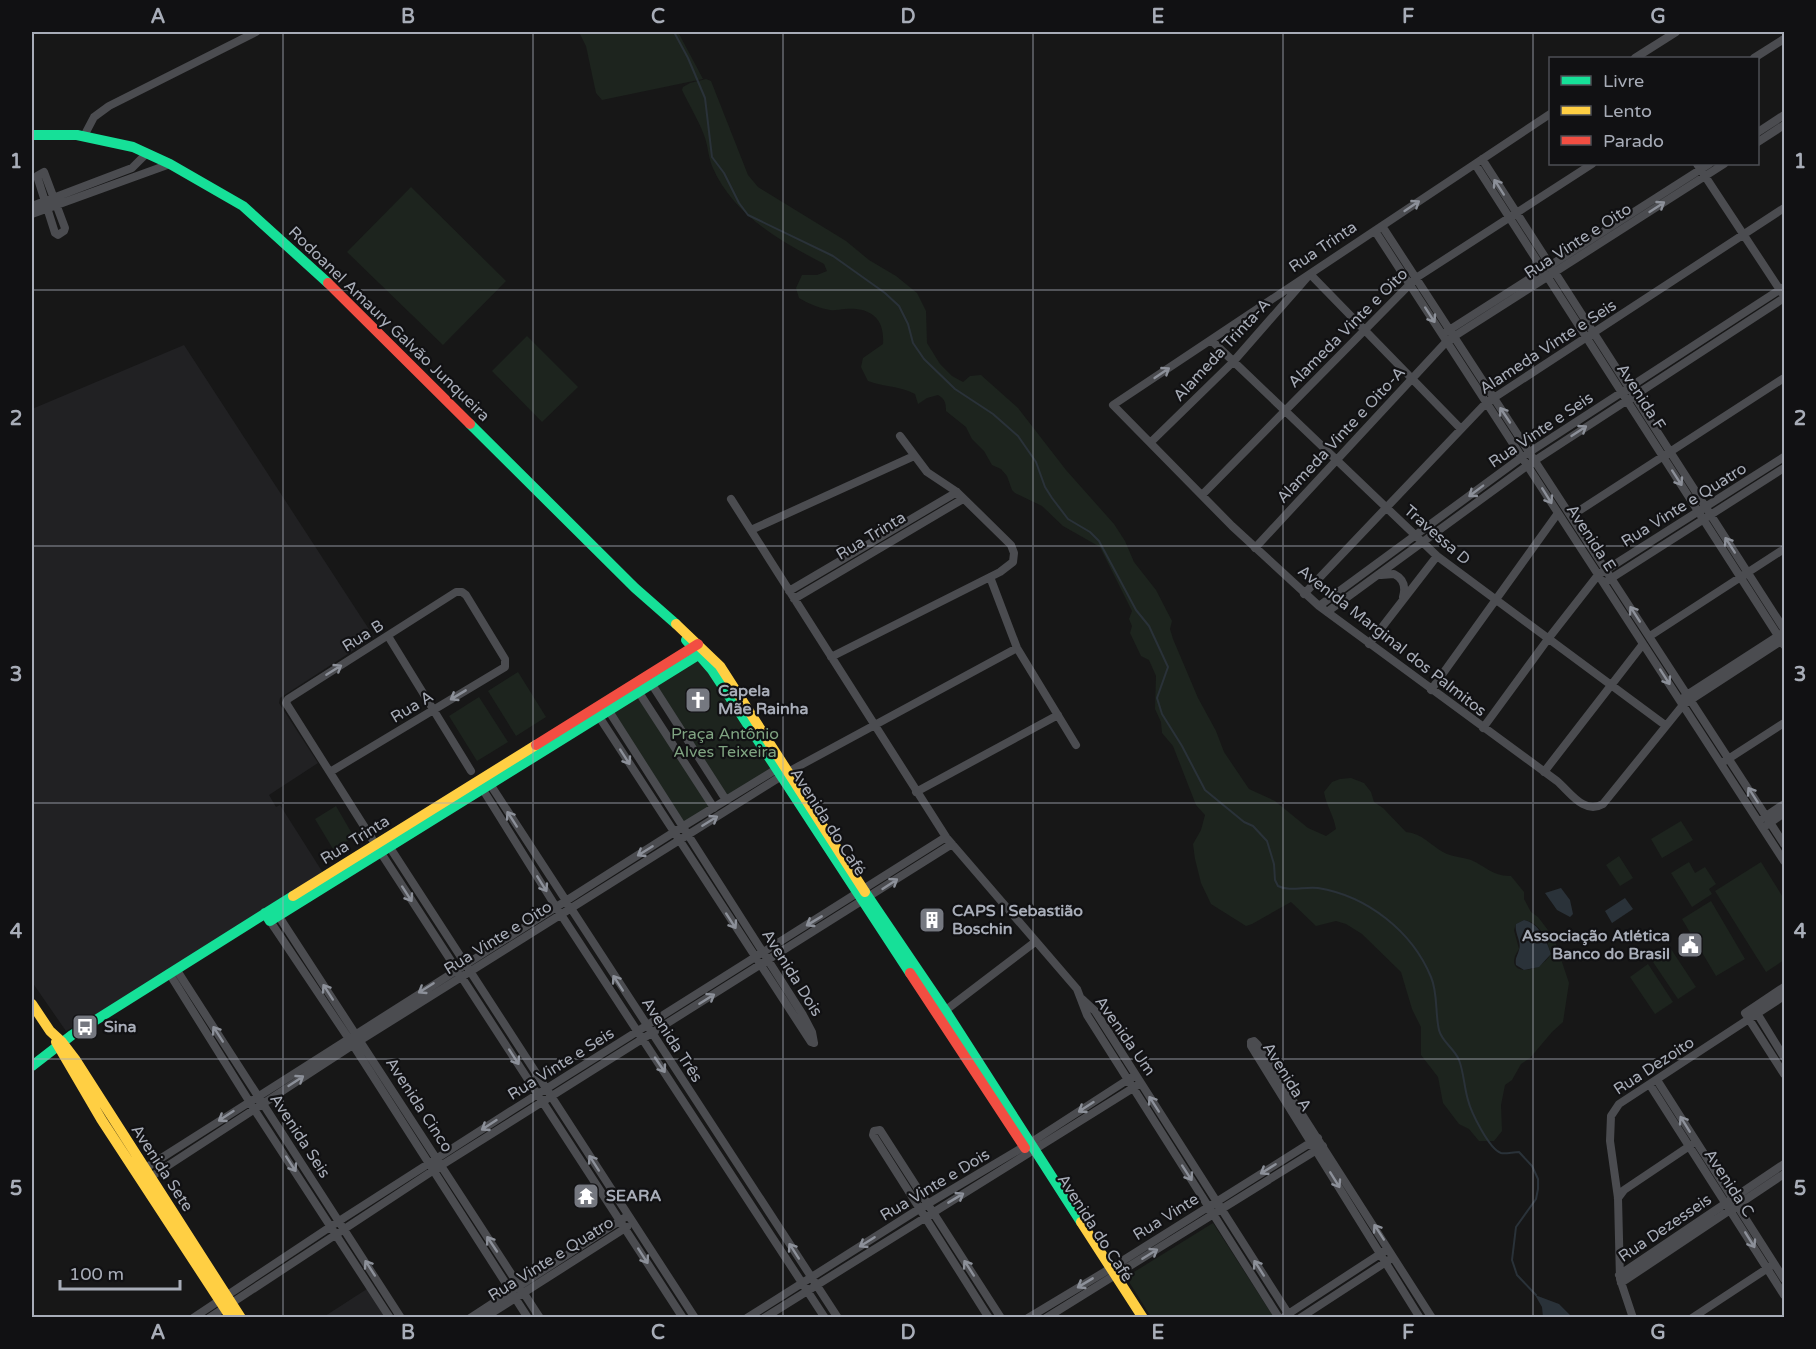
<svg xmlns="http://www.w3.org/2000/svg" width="1816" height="1349" font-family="'Varela Round',sans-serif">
<rect width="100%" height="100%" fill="#171717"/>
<!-- built -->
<path fill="#212123" d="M184,345L374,637L280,698L279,703L318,763L269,795L276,807L280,805L325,876L169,973L66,1031L32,982V409Z
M370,1287L390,1318H322Z"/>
<!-- green -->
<path fill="#1d241e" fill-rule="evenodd" d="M579,32H678L703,79L602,100L596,93L586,46Z
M706,79L711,81L748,175L758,187L846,241L869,260L896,276L917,293L926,311L927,343L940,364L952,376L963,382L970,376L981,375L1018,408L1066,470L1114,524L1125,541L1134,562L1156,590L1172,621L1170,629L1173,639L1198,698L1216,731L1224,752L1249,789L1275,801L1308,828L1326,836L1336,829C1334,816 1326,805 1324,792L1332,782L1340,779L1351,778L1364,783L1371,792L1374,802L1383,808L1406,832C1423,834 1429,844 1443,852C1452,857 1462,857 1471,860C1485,866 1494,877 1511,876L1524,892V899L1531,912L1538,917L1554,938L1569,983L1563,1022L1552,1032L1530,1058L1521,1064L1512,1080L1505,1085L1501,1105L1502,1131L1494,1141H1479L1469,1129L1459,1124L1443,1103L1438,1077L1421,1055V1027L1412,1009L1401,972L1362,934L1346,924L1336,921L1316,926L1291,902L1252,924L1246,926L1211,904L1201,883L1195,859L1193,844L1201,830L1205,815L1196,805L1173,746L1162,733L1161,722L1155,709L1156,676L1149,660L1141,656L1130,633L1132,626L1129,619L1132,611L1100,547L1063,526L1042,506L1015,493L1012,490L1007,476L1001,469L992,465L984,451L972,439L966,427L946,411C946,403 945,399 938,395L927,398L918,404L915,394C901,386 884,387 868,381L861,367L863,358L883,344C885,318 870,307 845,309C840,309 835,311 830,310C819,308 809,304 799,298L796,288L802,275H817L827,271L824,264C779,240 733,215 712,166C708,156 708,145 704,135C698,119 689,105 682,90L683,87L690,83ZM1524,920C1540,922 1547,940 1551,954C1537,977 1501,975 1519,949L1514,930L1516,924Z
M411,187L506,281L443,345L347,252Z
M527,336L578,387L542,422L492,371Z
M699,654L776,770L727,800L651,683Z
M518,672L546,717L516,736L488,691Z
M638,691L714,808L682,827L608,710Z
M479,697L508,742L477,761L449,716Z
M336,806L354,837L333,849L315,819Z
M1681,821L1693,840L1662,858L1651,839Z
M1619,856L1633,878L1620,886L1606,865Z
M1689,862L1695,873L1705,867L1716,884L1709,889L1712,894L1692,907L1671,873Z
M1761,862L1784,899V960L1766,972L1715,891Z
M1711,901L1745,959L1716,976L1682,919Z
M1671,949L1696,987L1678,999L1653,962Z
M1648,964L1673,1002L1655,1014L1630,977Z
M1213,1223L1273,1316L1271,1318L1151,1317L1126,1277Z"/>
<!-- water -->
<path fill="#2a3239" d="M1561,888L1570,900L1573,914L1570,917L1557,910L1545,893Z
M1625,898L1633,909L1612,923L1605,911Z
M1524,920C1539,923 1547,941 1551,954L1539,967L1524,970L1516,965C1515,958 1517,957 1519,950C1522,942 1514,933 1516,924Z
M1535,1295L1559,1304L1572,1317H1543L1542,1307Z"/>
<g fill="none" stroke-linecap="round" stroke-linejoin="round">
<!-- stream -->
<path stroke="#2a3239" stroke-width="2" d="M674,32L688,58L705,98L712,157L724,173L739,203L748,215L833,256L885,293L899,306L908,324L913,343L924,359L955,389L993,414L1018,436L1036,462L1045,487L1052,498L1068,519L1090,532L1099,541L1136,610L1149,626L1168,667L1157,698L1162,714L1182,746L1205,790L1244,822L1253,826L1267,841L1274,864L1275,880L1278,886C1289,892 1306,886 1318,888C1367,896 1412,931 1431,977C1438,993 1435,1013 1439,1030C1442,1042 1454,1048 1459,1060C1464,1073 1464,1087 1468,1100C1471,1112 1489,1149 1501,1153C1506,1154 1513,1152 1519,1152L1532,1166L1538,1179V1189L1536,1199L1516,1227L1512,1260L1517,1275L1536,1295"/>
<!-- street -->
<path stroke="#4b4c50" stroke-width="8" d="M1635,58L1676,32
M1754,58L1784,39
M1550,114L1113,405L1232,526L1319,606L1557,781C1570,792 1584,815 1603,804L1683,705L1784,639
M1758,132L1784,115
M84,136L94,117L109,106L256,32
M1758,142L1784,125
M1482,159L1784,629
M1475,164L1784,645
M1697,164L1782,293
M44,172L65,228L64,231L58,235L55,233L37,176Z
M32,206L132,168L147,153
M32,214L170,164
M1382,226L1784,844
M1375,231L1784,861
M1446,332L1709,164
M1211,340L1437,556L1665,725
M1151,442L1233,362L1310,274L1461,429
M1202,495L1416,278L1592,164
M731,499L946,837L1077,989L1087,1015L1279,1318
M1571,516L1784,378
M751,530L914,456
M1255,548L1447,341L1724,164
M1381,575L1394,574C1404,579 1406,587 1403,597
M990,577L1017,648L1076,745
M1607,581L1784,468
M789,591L957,492
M1304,594L1486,403L1784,208
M794,599L963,499
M1319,606L1522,457L1784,287
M1327,612L1528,465L1784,298
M388,636L471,771
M1650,636L1784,549
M1369,644L1437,556
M831,657L1000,572L1013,562L1014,553L1011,545L957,492L927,472L900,436
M651,683L726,800
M1431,690L1558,513
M638,691L714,808
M1685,696L1781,634
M607,708L803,1015L812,1032L814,1043
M596,712L811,1042L814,1043
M1483,728L1548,639L1598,575L1784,457
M1725,761L1784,723
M330,772L505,667V659L466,595L462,592H456L288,699L286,703L381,853L683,1318
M1544,772L1643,644
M488,781L838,1318
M480,785L556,907L825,1318
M916,792L1058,715
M1763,818L1784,804
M1767,825L1784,813
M387,843L695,1318
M276,912L540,1318
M270,921L353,1045L528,1318
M176,969L401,1318
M169,973L254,1109L390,1318
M1784,987L1745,1013L1784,1074
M1082,999L1095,1011L1291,1318
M1755,1010L1784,1057
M942,1013L1035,942
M1251,1042L1254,1041L1257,1044L1432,1318
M1251,1042V1046L1420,1318
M1657,1080L1784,1279
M1650,1085L1784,1295
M141,1171L682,827L780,767
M146,1180L353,1045L788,772L1017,648
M1618,1198L1624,1190L1691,1145
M1619,1275L1784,1164
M1621,1283L1784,1174
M1285,1316L1383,1252
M193,1318L339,1221L514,1109L946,837
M209,1318L434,1170L952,844
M470,1318L624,1218
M484,1318L627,1227
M747,1318L919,1209L1030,1143L1135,1075
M764,1318L1141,1083
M989,1318L873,1135L874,1131L880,1130L1001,1318
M1028,1318L1111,1268L1318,1138
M1046,1318L1323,1146
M1300,1318L1389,1260
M1633,1318L1620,1279L1618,1198L1610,1141L1611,1116L1619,1104L1784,996
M1692,1318L1771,1266"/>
<!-- fast -->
<path stroke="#16e098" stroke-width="10" d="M32,135H77L133,147L170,164L243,206L328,283
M470,424L635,588L676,624
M686,640L712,670L910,973
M865,892L945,1010L1081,1222
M265,913L270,921L703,652
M32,1066L72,1035L293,896"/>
<!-- slow -->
<path stroke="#ffcf43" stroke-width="10" d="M676,624L720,666L865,892
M293,896L536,745
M32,1004L50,1031L62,1042L75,1059L241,1318
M56,1042L101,1119L231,1318
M1081,1222L1143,1318"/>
<!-- jam -->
<path stroke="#f24e42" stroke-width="10" d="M328,283L470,424
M536,745L698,644
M910,973L1025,1148"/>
</g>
<!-- one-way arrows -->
<defs><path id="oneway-shaft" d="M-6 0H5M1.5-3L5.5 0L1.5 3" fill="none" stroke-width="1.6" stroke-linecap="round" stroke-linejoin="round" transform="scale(1.5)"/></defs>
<g stroke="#8c9099">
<use href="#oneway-shaft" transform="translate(1499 187) rotate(-123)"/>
<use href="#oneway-shaft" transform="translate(1412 206) rotate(-34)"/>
<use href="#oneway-shaft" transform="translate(1657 207) rotate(-33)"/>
<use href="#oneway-shaft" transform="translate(1430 315) rotate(57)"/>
<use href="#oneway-shaft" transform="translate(1162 373) rotate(-34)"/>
<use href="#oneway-shaft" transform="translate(1505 415) rotate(-124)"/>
<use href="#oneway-shaft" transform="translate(1579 431) rotate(-33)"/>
<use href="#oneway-shaft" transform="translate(1677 478) rotate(57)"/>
<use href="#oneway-shaft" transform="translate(1476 491) rotate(143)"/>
<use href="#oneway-shaft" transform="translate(1547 496) rotate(58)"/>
<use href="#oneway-shaft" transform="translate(1730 545) rotate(-123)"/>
<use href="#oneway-shaft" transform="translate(1635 614) rotate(-123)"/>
<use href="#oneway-shaft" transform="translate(334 670) rotate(-32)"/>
<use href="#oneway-shaft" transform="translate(1665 677) rotate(57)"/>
<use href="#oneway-shaft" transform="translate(458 695) rotate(149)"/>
<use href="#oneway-shaft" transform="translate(625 757) rotate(57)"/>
<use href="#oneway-shaft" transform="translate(1753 795) rotate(-123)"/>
<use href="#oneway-shaft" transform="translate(512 819) rotate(-123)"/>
<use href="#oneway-shaft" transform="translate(710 821) rotate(-32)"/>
<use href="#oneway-shaft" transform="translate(645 851) rotate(148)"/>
<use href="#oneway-shaft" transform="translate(542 884) rotate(58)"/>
<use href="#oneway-shaft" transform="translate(890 884) rotate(-33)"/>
<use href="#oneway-shaft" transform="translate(407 894) rotate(57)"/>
<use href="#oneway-shaft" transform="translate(731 921) rotate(57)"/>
<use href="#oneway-shaft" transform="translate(814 921) rotate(149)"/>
<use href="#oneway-shaft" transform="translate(618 983) rotate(-123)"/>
<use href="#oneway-shaft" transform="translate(426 988) rotate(148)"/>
<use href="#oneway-shaft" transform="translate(328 992) rotate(-123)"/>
<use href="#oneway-shaft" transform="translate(707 999) rotate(-32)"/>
<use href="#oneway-shaft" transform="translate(218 1034) rotate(-123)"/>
<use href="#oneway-shaft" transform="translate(514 1057) rotate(57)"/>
<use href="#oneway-shaft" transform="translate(660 1065) rotate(56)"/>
<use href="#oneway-shaft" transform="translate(296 1081) rotate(-33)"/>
<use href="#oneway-shaft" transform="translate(1154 1104) rotate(-123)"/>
<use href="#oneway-shaft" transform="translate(1086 1107) rotate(147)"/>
<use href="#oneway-shaft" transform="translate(226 1116) rotate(147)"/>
<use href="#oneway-shaft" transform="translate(1685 1124) rotate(-122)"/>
<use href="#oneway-shaft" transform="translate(489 1125) rotate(147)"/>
<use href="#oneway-shaft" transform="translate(594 1163) rotate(-123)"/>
<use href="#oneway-shaft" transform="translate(291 1164) rotate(57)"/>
<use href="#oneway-shaft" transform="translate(1268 1169) rotate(148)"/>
<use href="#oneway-shaft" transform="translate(1187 1173) rotate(57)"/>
<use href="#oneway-shaft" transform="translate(1335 1180) rotate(58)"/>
<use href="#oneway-shaft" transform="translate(956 1198) rotate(-31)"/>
<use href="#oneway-shaft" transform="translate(1379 1232) rotate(-123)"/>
<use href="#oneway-shaft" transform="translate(1750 1240) rotate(58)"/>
<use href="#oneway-shaft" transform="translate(867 1242) rotate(148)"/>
<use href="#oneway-shaft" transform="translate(492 1244) rotate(-124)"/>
<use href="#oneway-shaft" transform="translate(794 1251) rotate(-123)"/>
<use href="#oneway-shaft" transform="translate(1150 1254) rotate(-32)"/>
<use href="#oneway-shaft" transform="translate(643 1256) rotate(57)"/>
<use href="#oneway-shaft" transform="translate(370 1268) rotate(-123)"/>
<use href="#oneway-shaft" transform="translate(969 1268) rotate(-123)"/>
<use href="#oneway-shaft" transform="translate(1259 1268) rotate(-123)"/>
<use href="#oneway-shaft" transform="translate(1085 1283) rotate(149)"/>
</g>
<!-- grid -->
<path fill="none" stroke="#a8adb8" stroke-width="1.5" stroke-opacity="0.55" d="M283,32V1318M533,32V1318M783,32V1318M1033,32V1318M1283,32V1318M1533,32V1318M32,290H1784M32,546H1784M32,803H1784M32,1059H1784"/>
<!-- icons -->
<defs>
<g id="church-square" transform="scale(1.35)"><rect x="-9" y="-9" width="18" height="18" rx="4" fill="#757880" stroke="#111113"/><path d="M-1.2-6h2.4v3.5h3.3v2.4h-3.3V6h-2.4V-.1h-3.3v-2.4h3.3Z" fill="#fff"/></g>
<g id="building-square" transform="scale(1.35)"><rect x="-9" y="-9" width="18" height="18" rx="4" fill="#757880" stroke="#111113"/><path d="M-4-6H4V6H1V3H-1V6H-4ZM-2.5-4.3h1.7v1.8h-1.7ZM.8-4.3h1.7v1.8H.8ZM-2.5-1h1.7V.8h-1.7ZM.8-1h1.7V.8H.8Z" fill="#fff"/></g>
<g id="civic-square" transform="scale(1.35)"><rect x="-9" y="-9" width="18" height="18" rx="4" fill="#757880" stroke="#111113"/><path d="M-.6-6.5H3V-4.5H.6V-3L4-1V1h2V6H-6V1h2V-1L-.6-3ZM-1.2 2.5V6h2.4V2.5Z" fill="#fff"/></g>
<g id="bus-square" transform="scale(1.35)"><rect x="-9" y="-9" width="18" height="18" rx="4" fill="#757880" stroke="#111113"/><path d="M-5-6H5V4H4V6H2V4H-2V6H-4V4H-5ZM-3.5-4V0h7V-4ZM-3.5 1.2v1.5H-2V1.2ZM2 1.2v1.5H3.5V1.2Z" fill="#fff"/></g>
<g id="temple-square" transform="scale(1.35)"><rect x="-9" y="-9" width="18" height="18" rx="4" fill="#757880" stroke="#111113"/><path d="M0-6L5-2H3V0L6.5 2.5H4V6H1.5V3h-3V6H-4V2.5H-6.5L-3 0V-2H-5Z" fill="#fff"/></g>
</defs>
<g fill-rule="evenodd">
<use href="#church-square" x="698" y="700"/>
<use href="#building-square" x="932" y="920"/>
<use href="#civic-square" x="1690" y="945"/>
<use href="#bus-square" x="85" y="1027"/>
<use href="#temple-square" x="586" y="1196"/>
</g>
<g text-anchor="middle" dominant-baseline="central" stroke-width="4.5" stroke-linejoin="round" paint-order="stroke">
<!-- street labels -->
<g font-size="16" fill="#a8adb8" stroke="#111113">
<text transform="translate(1578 241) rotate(-33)">Rua Vinte e Oito</text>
<text transform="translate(1323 247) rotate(-34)">Rua Trinta</text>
<text transform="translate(389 324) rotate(44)">Rodoanel Amaury Galvão Junqueira</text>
<text transform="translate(1348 328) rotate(-45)">Alameda Vinte e Oito</text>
<text transform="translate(1548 347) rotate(-33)">Alameda Vinte e Seis</text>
<text transform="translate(1222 350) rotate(-47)">Alameda Trinta-A</text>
<text transform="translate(1641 397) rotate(57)">Avenida F</text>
<text transform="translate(1541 430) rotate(-34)">Rua Vinte e Seis</text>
<text transform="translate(1341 435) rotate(-47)">Alameda Vinte e Oito-A</text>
<text transform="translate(1684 505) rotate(-32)">Rua Vinte e Quatro</text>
<text transform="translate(1437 535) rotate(41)">Travessa D</text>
<text transform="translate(871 536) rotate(-31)">Rua Trinta</text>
<text transform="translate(1591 538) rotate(57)">Avenida E</text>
<text transform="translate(363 636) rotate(-32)">Rua B</text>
<text transform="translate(1392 641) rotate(38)">Avenida Marginal dos Palmitos</text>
<text transform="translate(412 707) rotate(-31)">Rua A</text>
<text transform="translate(828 822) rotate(57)">Avenida do Café</text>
<text transform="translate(355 840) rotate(-32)">Rua Trinta</text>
<text transform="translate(498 938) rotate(-32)">Rua Vinte e Oito</text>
<text transform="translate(792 973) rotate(58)">Avenida Dois</text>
<text transform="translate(1125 1036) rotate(55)">Avenida Um</text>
<text transform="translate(672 1040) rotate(57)">Avenida Três</text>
<text transform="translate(561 1064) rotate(-32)">Rua Vinte e Seis</text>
<text transform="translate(1654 1066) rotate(-33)">Rua Dezoito</text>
<text transform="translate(1287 1077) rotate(58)">Avenida A</text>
<text transform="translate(419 1105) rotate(57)">Avenida Cinco</text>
<text transform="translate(300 1136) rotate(57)">Avenida Seis</text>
<text transform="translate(162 1168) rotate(57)">Avenida Sete</text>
<text transform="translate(1729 1183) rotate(57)">Avenida C</text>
<text transform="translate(935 1185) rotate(-31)">Rua Vinte e Dois</text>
<text transform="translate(1166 1217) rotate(-32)">Rua Vinte</text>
<text transform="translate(1095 1228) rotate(57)">Avenida do Café</text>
<text transform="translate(1665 1228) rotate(-34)">Rua Dezesseis</text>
<text transform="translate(551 1259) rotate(-32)">Rua Vinte e Quatro</text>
</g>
<!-- poi labels -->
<g font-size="16" font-weight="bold" fill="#a8adb8" stroke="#111113" text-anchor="start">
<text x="718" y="691">Capela<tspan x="718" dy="18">Mãe Rainha</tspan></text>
<text x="952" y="911">CAPS I Sebastião<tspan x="952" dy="18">Boschin</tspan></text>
<text x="1670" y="936" text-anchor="end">Associação Atlética<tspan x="1670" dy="18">Banco do Brasil</tspan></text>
<text x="104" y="1027">Sina</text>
<text x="606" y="1196">SEARA</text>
</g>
<!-- park labels -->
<g font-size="16" fill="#7fa381" stroke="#111113">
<text x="725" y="734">Praça Antônio<tspan x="725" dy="18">Alves Teixeira</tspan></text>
</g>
</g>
<!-- border -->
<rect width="1816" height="1349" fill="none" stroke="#111113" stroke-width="66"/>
<!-- legend -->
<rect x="1549" y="57" width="210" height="108" fill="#111113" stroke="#4d4f55" stroke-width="1.5"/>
<rect x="1561" y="76" width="30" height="9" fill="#16e098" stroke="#4d4f55" stroke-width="1.5"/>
<text x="1603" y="87" font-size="18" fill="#a8adb8">Livre</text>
<rect x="1561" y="106" width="30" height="9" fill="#ffcf43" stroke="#4d4f55" stroke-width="1.5"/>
<text x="1603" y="117" font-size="18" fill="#a8adb8">Lento</text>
<rect x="1561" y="136" width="30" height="9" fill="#f24e42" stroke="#4d4f55" stroke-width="1.5"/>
<text x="1603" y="147" font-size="18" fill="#a8adb8">Parado</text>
<!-- scale -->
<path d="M60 1280v9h120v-9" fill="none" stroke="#a8adb8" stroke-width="3"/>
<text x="69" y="1280" font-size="18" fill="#a8adb8" stroke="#111113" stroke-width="4.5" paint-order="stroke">100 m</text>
<rect x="33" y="33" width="1750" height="1283" fill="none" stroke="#a8adb8" stroke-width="2"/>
<g font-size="20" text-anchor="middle" font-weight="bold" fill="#a8adb8">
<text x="158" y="23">A</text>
<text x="408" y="23">B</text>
<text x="658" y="23">C</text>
<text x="908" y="23">D</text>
<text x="1158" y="23">E</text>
<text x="1408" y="23">F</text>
<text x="1658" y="23">G</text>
<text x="16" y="168">1</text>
<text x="1800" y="168">1</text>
<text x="16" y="425">2</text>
<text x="1800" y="425">2</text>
<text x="16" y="681">3</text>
<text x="1800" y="681">3</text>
<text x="16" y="938">4</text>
<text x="1800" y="938">4</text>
<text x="16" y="1195">5</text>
<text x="1800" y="1195">5</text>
<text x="158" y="1339">A</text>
<text x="408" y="1339">B</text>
<text x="658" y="1339">C</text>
<text x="908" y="1339">D</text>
<text x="1158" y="1339">E</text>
<text x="1408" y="1339">F</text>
<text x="1658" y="1339">G</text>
</g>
</svg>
